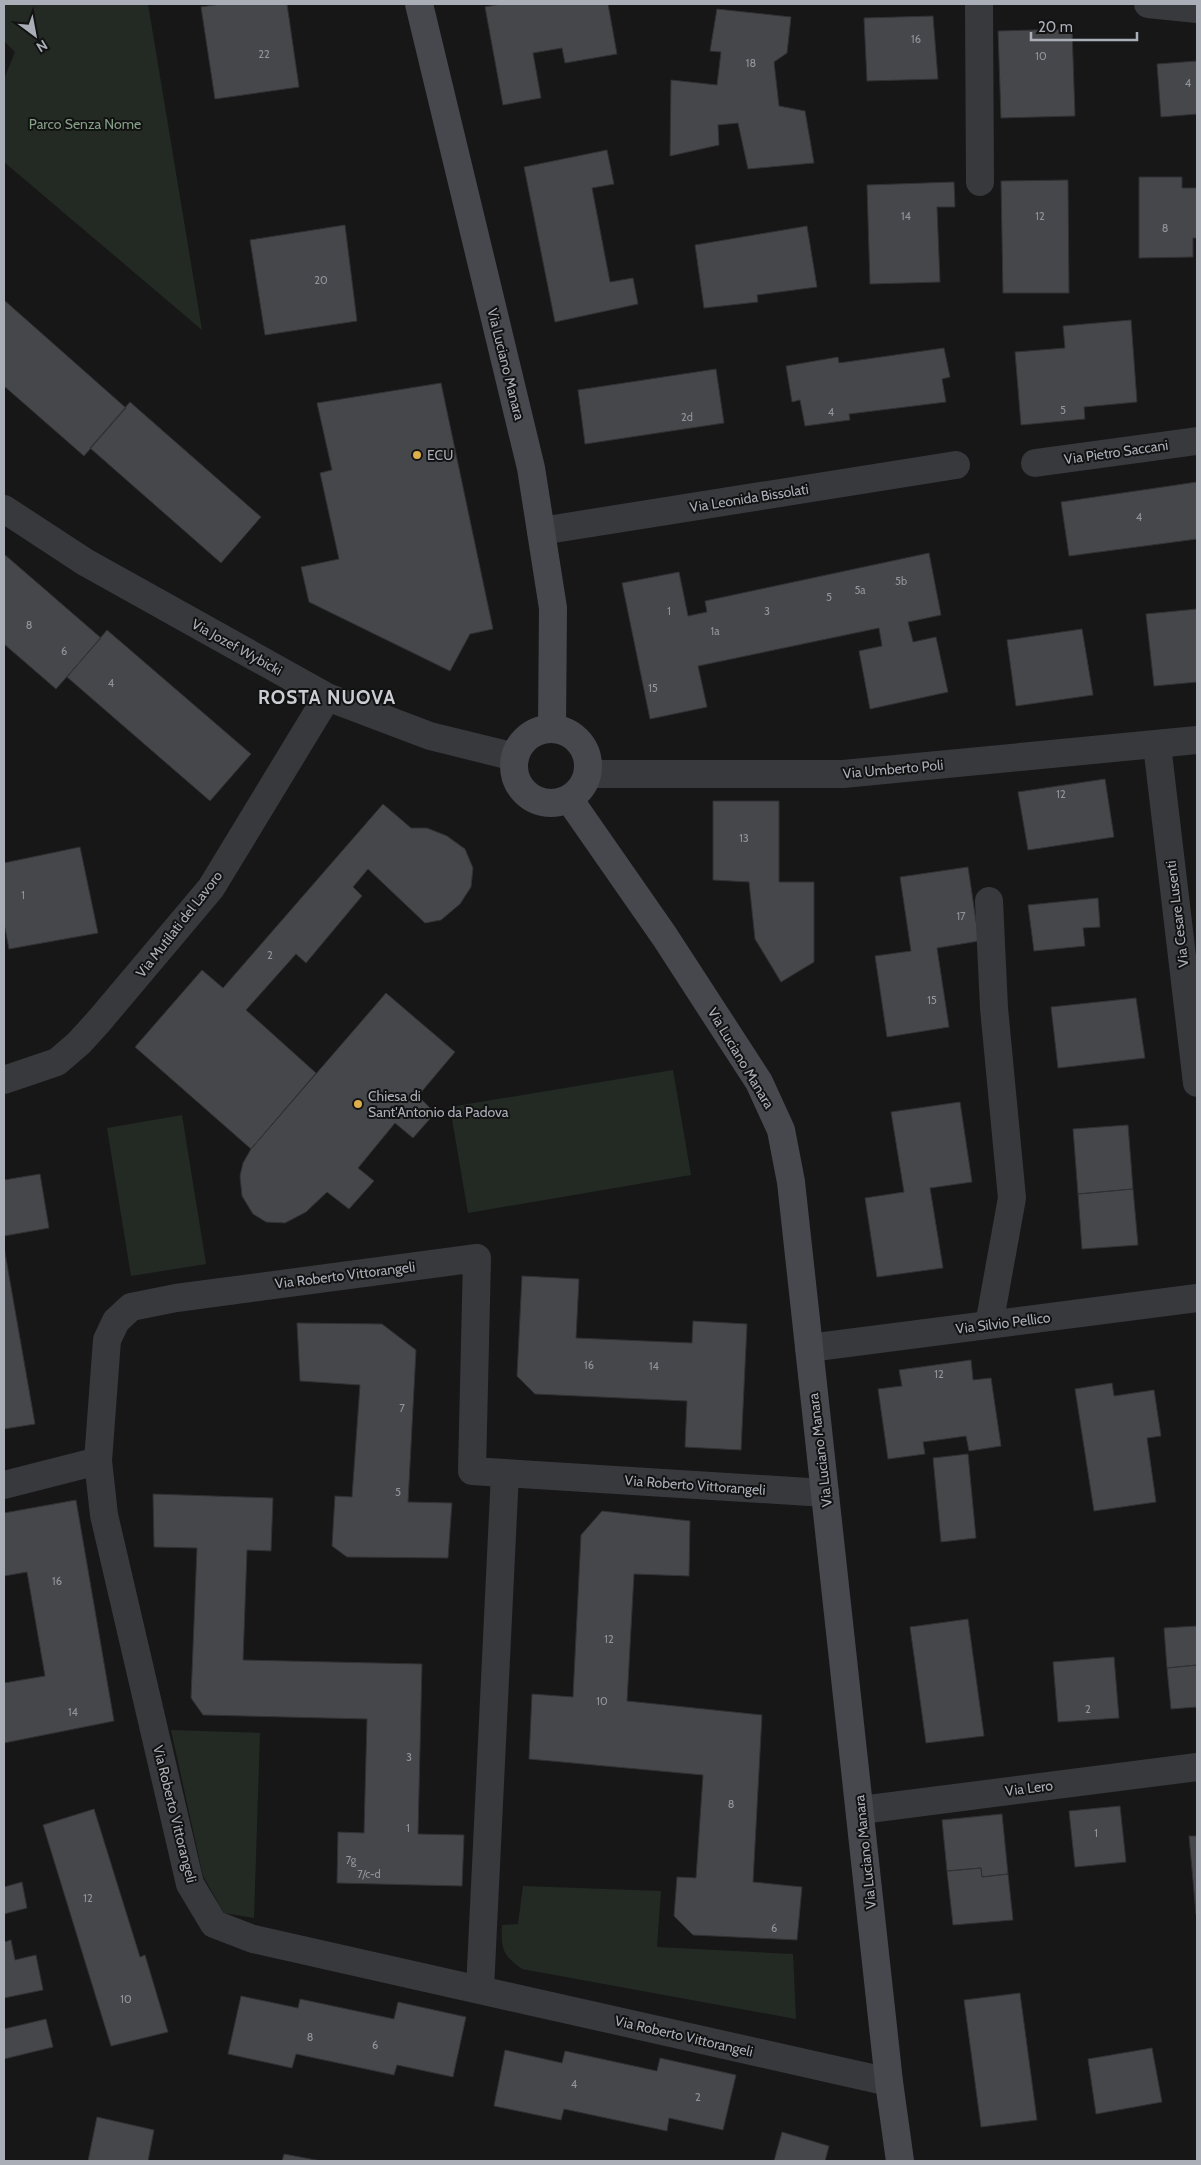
<svg xmlns="http://www.w3.org/2000/svg" width="1201" height="2165" font-family="Cabin,sans-serif">
<rect width="100%" height="100%" fill="#171718"/>
<!-- green -->
<path fill="#232a24" d="M4,4H148L202,330L4,162V79L15,52L4,41Z
M673,1070L691,1175L468,1213L450,1107Z
M182,1115L206,1264L131,1276L107,1128Z
M171,1730L260,1733L254,1918L224,1913L203,1876Z
M523,1886L661,1891L657,1947L793,1954L796,2019L522,1969C502,1955 501,1948 502,1925L518,1924Z"/>
<!-- building -->
<path fill="#46474b" stroke="#313134" d="M221,4H287L299,87L215,99L201,7Z
M501,4H608L617,54L565,63L562,48L533,53L541,98L503,105L485,7Z
M717,9L791,17L787,53L774,62L779,106L805,111L814,163L748,169L738,123L718,125L719,145L670,156L671,80L717,85L721,52L710,51Z
M933,16L938,79L867,81L864,18Z
M1072,29L1075,116L1001,118L998,31Z
M1197,61V114L1161,117L1157,64Z
M607,150L614,184L592,188L610,282L633,278L638,304L555,322L524,167Z
M1139,177H1182V188H1197V238H1193V257L1139,258Z
M1068,180L1069,293H1003L1001,181Z
M954,182L955,207H937L940,282L870,284L867,185Z
M345,225L357,321L265,335L250,240Z
M807,226L817,287L757,295L758,302L704,308L695,245Z
M4,300L126,408L84,456L4,386Z
M1131,320L1137,402L1084,407L1085,419L1021,425L1015,352L1065,348L1063,326Z
M944,348L950,377L942,379L946,402L849,414L850,420L805,426L800,400L792,402L786,366L838,357L839,363Z
M716,369L724,423L585,444L578,390Z
M441,383L493,629L470,634L450,671L309,602L301,567L339,559L320,473L332,470L317,403Z
M130,402L261,517L221,563L90,448Z
M1197,482V539L1069,556L1061,502Z
M929,553L941,615L908,622L913,642L936,637L948,692L870,709L859,651L882,646L879,628L698,666L707,707L650,719L622,583L679,572L688,616L707,612L705,601Z
M4,554L101,638L56,689L4,644Z
M1197,609V682L1154,686L1146,614Z
M1082,629L1093,695L1016,706L1007,640Z
M107,630L251,754L210,801L67,677Z
M1105,779L1114,837L1028,850L1018,792Z
M713,801H779V882H814V962L781,982L755,939L749,882L713,880Z
M383,804L411,828H427L447,836L465,849L473,868L471,887L460,904L441,920L425,923L368,869L353,887L362,896L306,963L296,954L246,1010L316,1073L251,1149L135,1047L202,970L223,988Z
M80,847L98,933L9,949L4,923V863Z
M968,867L979,941L937,948L949,1027L887,1037L875,956L911,951L900,877Z
M1098,898L1100,927L1083,928L1085,946L1034,951L1028,905Z
M386,993L455,1052L418,1096L435,1113L413,1138L395,1123L358,1168L374,1181L349,1209L327,1192L306,1212L285,1223L266,1222L253,1214L242,1196L240,1176L243,1163L251,1149Z
M1136,998L1145,1058L1058,1068L1051,1007Z
M960,1102L972,1182L930,1188L943,1268L877,1277L865,1198L904,1192L891,1112Z
M1128,1125L1133,1189L1078,1194L1073,1129Z
M40,1174L49,1228L4,1236V1180Z
M1133,1189L1138,1245L1082,1249L1078,1194Z
M4,1247L35,1424L4,1429Z
M522,1276L579,1279L576,1338L692,1343L693,1321L747,1324L741,1450L685,1447L687,1401L535,1394L517,1376Z
M297,1323L382,1324L416,1350L408,1502L452,1503L448,1558L347,1557L332,1546L335,1496L352,1497L360,1385L300,1381Z
M971,1360L973,1380L991,1378L1001,1446L969,1451L966,1436L923,1442L925,1454L888,1459L878,1389L902,1386L899,1370Z
M1112,1383L1114,1396L1154,1390L1161,1436L1147,1438L1156,1502L1094,1511L1075,1389Z
M968,1454L976,1538L941,1542L933,1458Z
M153,1494L273,1498L271,1551L247,1550L243,1660L422,1664L418,1834L464,1835L462,1886L337,1883L338,1832L364,1833L367,1719L203,1715L191,1698L197,1548L154,1547Z
M76,1500L114,1721L4,1743V1683L45,1676L27,1572L4,1576V1513Z
M602,1511L690,1521L689,1576L634,1574L627,1701L762,1715L753,1882L802,1887L797,1940L693,1935L674,1916L677,1877L696,1878L703,1775L529,1759L532,1694L573,1697L581,1535Z
M968,1619L984,1736L926,1743L910,1627Z
M1197,1626V1665L1167,1668L1164,1628Z
M1114,1657L1119,1718L1058,1722L1053,1662Z
M1197,1665V1707L1171,1709L1167,1668Z
M1120,1806L1126,1862L1075,1867L1069,1811Z
M94,1809L140,1957L145,1955L168,2032L111,2046L43,1825Z
M1002,1814L1008,1874L982,1877L981,1868L947,1871L942,1820Z
M1189,1836H1197L1196,1914Z
M981,1868L982,1877L1008,1874L1013,1920L953,1925L947,1871Z
M22,1882L27,1908L4,1914V1887Z
M11,1940L15,1960L36,1955L43,1990L4,1998V1942Z
M1020,1993L1037,2120L981,2127L964,2000Z
M241,1996L298,2008L300,1999L394,2019L398,2002L466,2017L453,2077L397,2065L394,2075L296,2054L292,2068L228,2054Z
M46,2019L53,2047L4,2059V2029Z
M1152,2048L1162,2102L1096,2114L1088,2059Z
M505,2050L562,2063L565,2051L657,2071L660,2058L736,2075L723,2130L669,2118L667,2131L564,2109L561,2120L494,2106Z
M97,2117L154,2130L148,2161H88Z
M782,2132L829,2146L825,2161H774Z
M284,2154L321,2161H282Z"/>
<g fill="none" stroke-linecap="round" stroke-linejoin="round">
<!-- street -->
<path stroke="#38393d" stroke-width="28" d="M979,4L980,182
M1148,4L1197,9
M1035,463L1197,441
M4,509L85,562L327,697L430,736L515,757
M541,531L956,465
M1157,745L1197,1083
M588,774H843L1197,740
M4,1080L57,1062L79,1043L99,1021L211,888L327,697
M989,1325L1012,1198L994,1008L989,901
M809,1348L1197,1298
M4,1485L98,1461
M825,1493L472,1471L477,1258L176,1298L131,1307L116,1321L107,1340L98,1461L104,1515L190,1884L214,1924L253,1939L889,2082
M861,1810L1197,1767
M480,1989L505,1473"/>
<!-- secondary -->
<path stroke="#46484d" stroke-width="28" d="M419,4L531,468L553,608L552,729
M514 766a37 37 0 1 1 74 0a37 37 0 1 1-74 0Z
M569,799L665,937L759,1082L781,1130L791,1182L889,2082L900,2161"/>
</g>
<!-- markers -->
<g fill="#ddaf4a" stroke="#121213" stroke-width="2">
<circle cx="417" cy="455" r="5"/>
<circle cx="358" cy="1104" r="5"/>
</g>
<g text-anchor="middle" dominant-baseline="central" stroke-width="4" stroke-linejoin="round" paint-order="stroke">
<!-- number labels -->
<g font-size="11" fill="#91949c">
<text x="916" y="39">16</text>
<text x="264" y="54">22</text>
<text x="1041" y="56">10</text>
<text x="751" y="63">18</text>
<text x="1188" y="83">4</text>
<text x="906" y="216">14</text>
<text x="1040" y="216">12</text>
<text x="1165" y="228">8</text>
<text x="321" y="280">20</text>
<text x="1063" y="410">5</text>
<text x="831" y="412">4</text>
<text x="687" y="417">2d</text>
<text x="1139" y="517">4</text>
<text x="901" y="581">5b</text>
<text x="860" y="590">5a</text>
<text x="829" y="597">5</text>
<text x="669" y="611">1</text>
<text x="767" y="611">3</text>
<text x="29" y="625">8</text>
<text x="715" y="631">1a</text>
<text x="64" y="651">6</text>
<text x="111" y="683">4</text>
<text x="653" y="688">15</text>
<text x="1061" y="794">12</text>
<text x="744" y="838">13</text>
<text x="23" y="895">1</text>
<text x="961" y="916">17</text>
<text x="270" y="955">2</text>
<text x="932" y="1000">15</text>
<text x="589" y="1365">16</text>
<text x="654" y="1366">14</text>
<text x="939" y="1374">12</text>
<text x="402" y="1408">7</text>
<text x="398" y="1492">5</text>
<text x="57" y="1581">16</text>
<text x="609" y="1639">12</text>
<text x="602" y="1701">10</text>
<text x="1088" y="1709">2</text>
<text x="73" y="1712">14</text>
<text x="409" y="1757">3</text>
<text x="731" y="1804">8</text>
<text x="408" y="1828">1</text>
<text x="1096" y="1833">1</text>
<text x="351" y="1860">7g</text>
<text x="369" y="1874">7/c-d</text>
<text x="88" y="1898">12</text>
<text x="774" y="1928">6</text>
<text x="126" y="1999">10</text>
<text x="310" y="2037">8</text>
<text x="375" y="2045">6</text>
<text x="574" y="2084">4</text>
<text x="698" y="2097">2</text>
</g>
<!-- park labels -->
<g font-size="14" fill="#849f86" stroke="#121213">
<text x="85" y="124">Parco Senza Nome</text>
</g>
<!-- street labels -->
<g font-size="14" fill="#aaaeb7" stroke="#121213">
<text transform="translate(506 364) rotate(76)">Via Luciano Manara</text>
<text transform="translate(1116 452) rotate(-8)">Via Pietro Saccani</text>
<text transform="translate(749 498) rotate(-9)">Via Leonida Bissolati</text>
<text transform="translate(237 647) rotate(29)">Via Jozef Wybicki</text>
<text transform="translate(893 769) rotate(-5)">Via Umberto Poli</text>
<text transform="translate(1177 914) rotate(-97)">Via Cesare Lusenti</text>
<text transform="translate(179 924) rotate(-52)">Via Mutilati del Lavoro</text>
<text transform="translate(741 1058) rotate(59)">Via Luciano Manara</text>
<text transform="translate(345 1275) rotate(-7)">Via Roberto Vittorangeli</text>
<text transform="translate(1003 1323) rotate(-7)">Via Silvio Pellico</text>
<text transform="translate(820 1450) rotate(-97)">Via Luciano Manara</text>
<text transform="translate(695 1485) rotate(4)">Via Roberto Vittorangeli</text>
<text transform="translate(1029 1788) rotate(-7)">Via Lero</text>
<text transform="translate(175 1814) rotate(76)">Via Roberto Vittorangeli</text>
<text transform="translate(865 1852) rotate(-96)">Via Luciano Manara</text>
<text transform="translate(684 2036) rotate(13)">Via Roberto Vittorangeli</text>
</g>
<!-- poi labels -->
<g font-size="14" fill="#aaaeb7" stroke="#121213" text-anchor="start">
<text x="427" y="455">ECU</text>
<text x="368" y="1096">Chiesa di<tspan x="368" dy="16">Sant'Antonio da Padova</tspan></text>
</g>
<!-- district labels -->
<g font-size="19" font-weight="bold" letter-spacing="1" fill="#cbcdd3" stroke="#121213">
<text x="327" y="697">ROSTA NUOVA</text>
</g>
</g>
<!-- border -->
<rect width="1201" height="2165" fill="none" stroke="#aaaeb7" stroke-width="10"/>
<!-- north arrow -->
<g transform="translate(35 35) rotate(148)" stroke="#121213" stroke-width="4" paint-order="stroke">
<path d="M0-4L9 19L0 12L-9 19Z" fill="#aaaeb7"/>
<text y="-8" font-size="14" font-weight="bold" text-anchor="middle" fill="#aaaeb7">N</text>
</g>
<!-- scale -->
<path d="M1031 32v8h106v-8" fill="none" stroke="#aaaeb7" stroke-width="2.5"/>
<text x="1038" y="32" font-size="15" fill="#aaaeb7" stroke="#121213" stroke-width="4" paint-order="stroke">20 m</text>
</svg>
